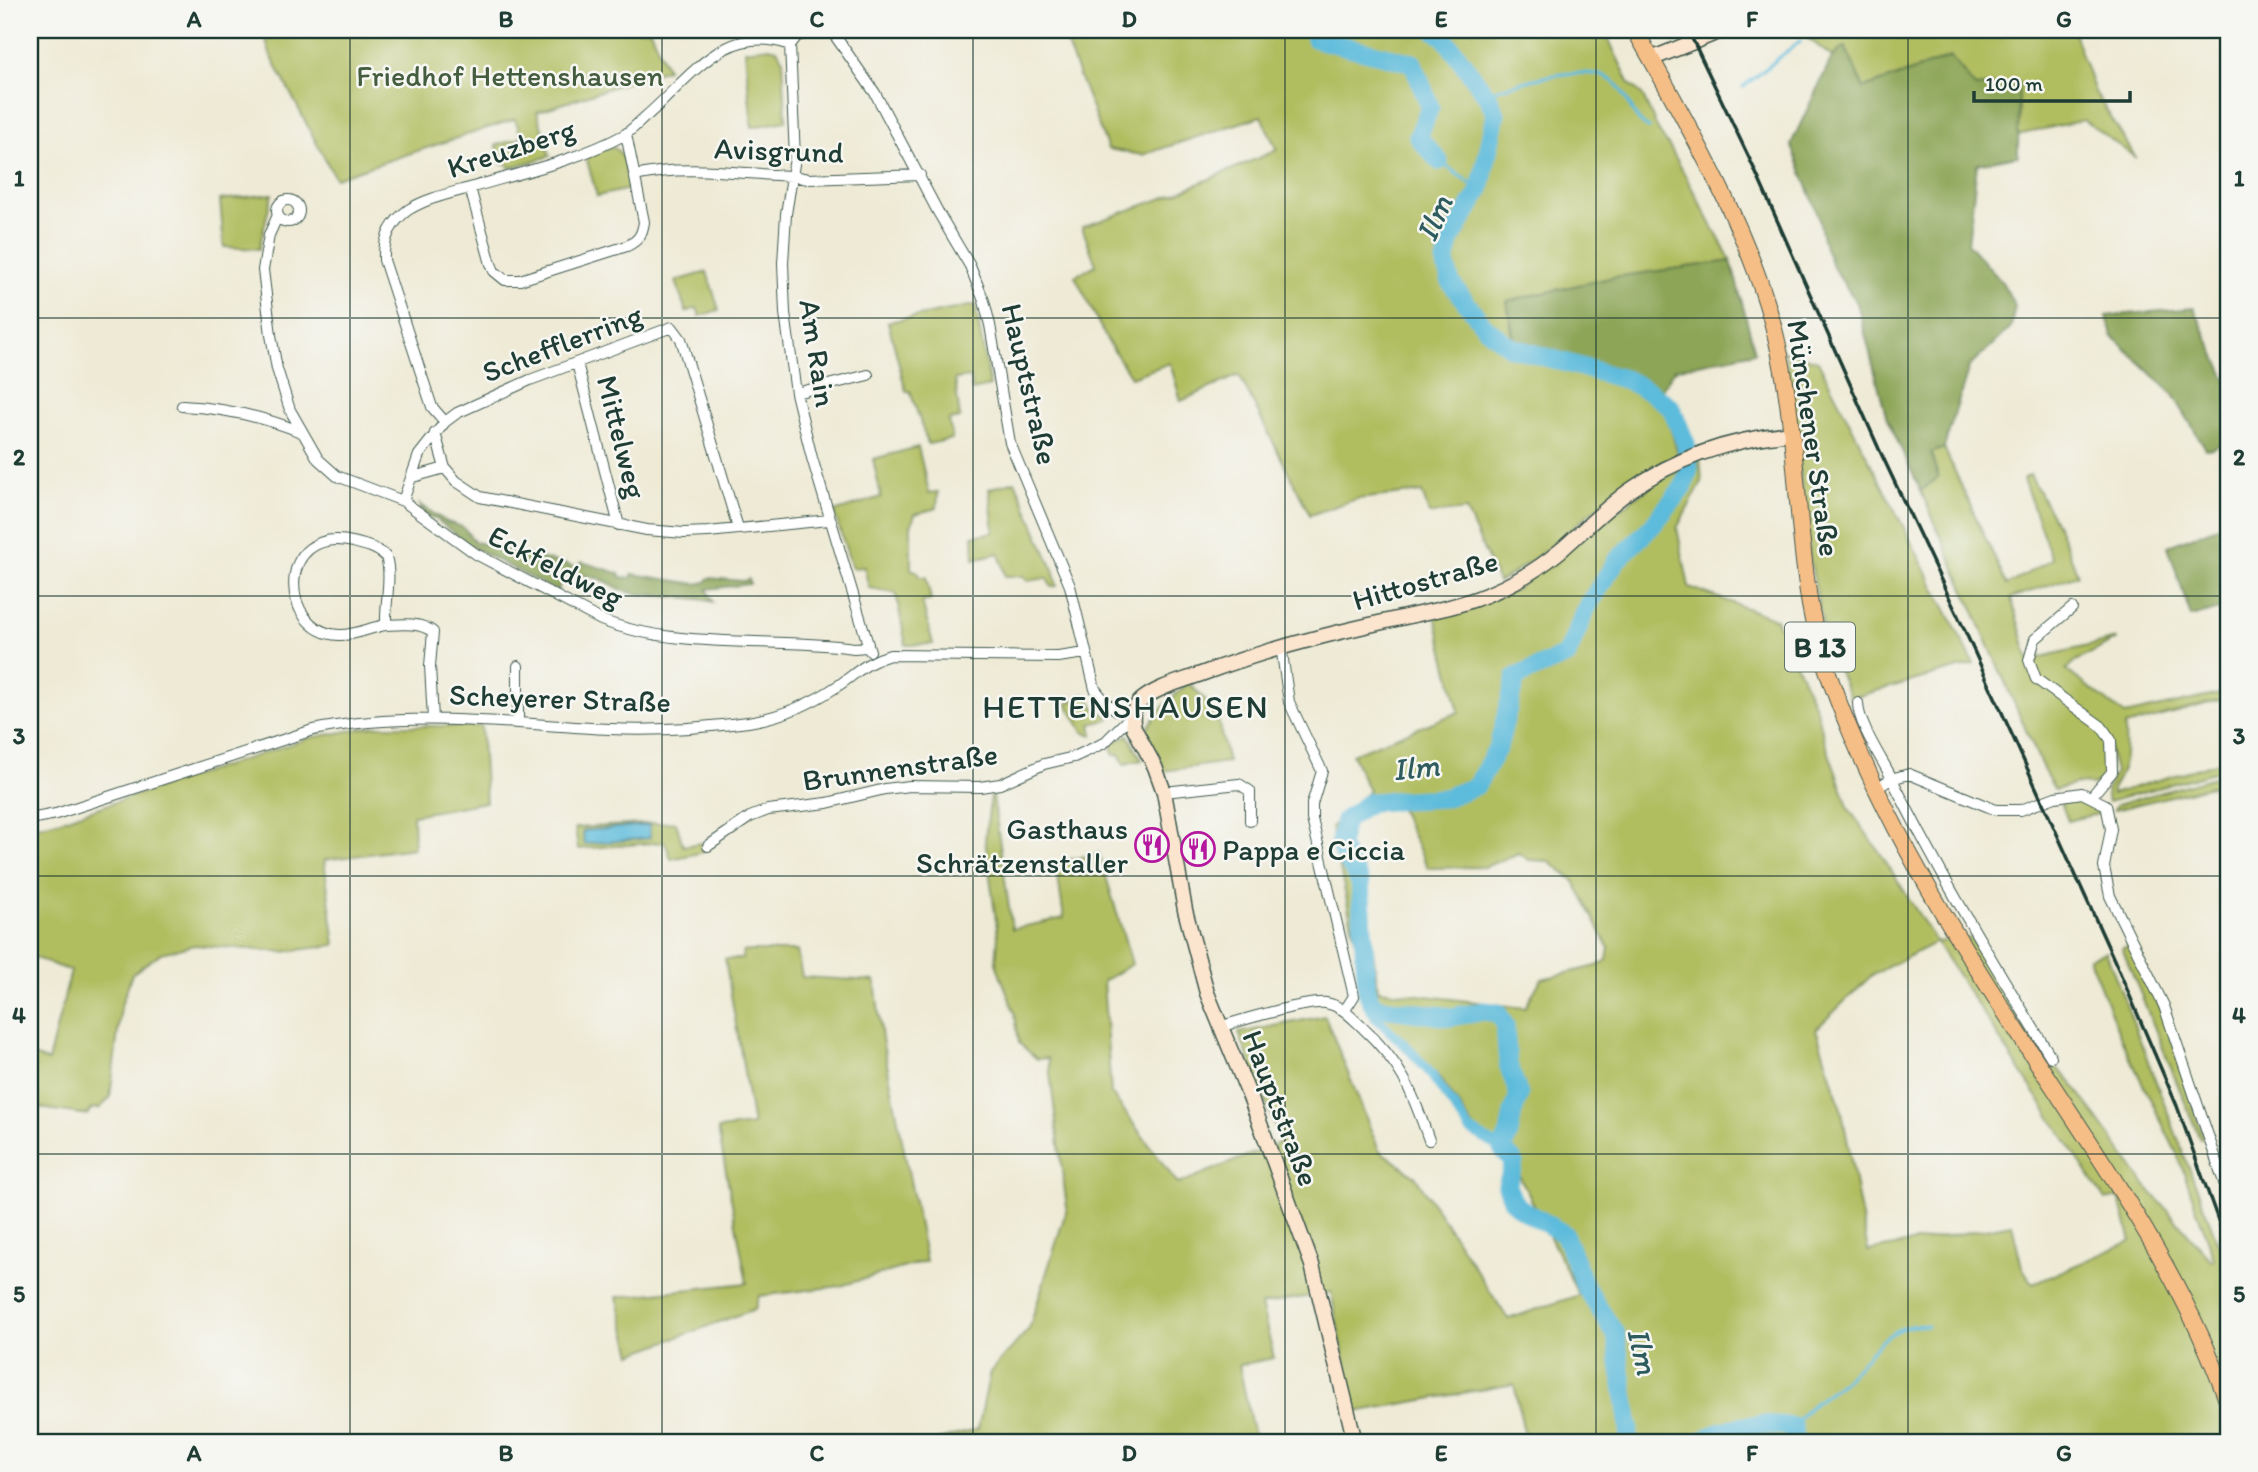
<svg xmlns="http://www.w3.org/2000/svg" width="2258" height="1472" font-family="Itim,sans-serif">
<rect width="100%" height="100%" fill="#f6f6f2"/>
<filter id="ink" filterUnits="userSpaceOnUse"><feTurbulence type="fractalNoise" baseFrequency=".0143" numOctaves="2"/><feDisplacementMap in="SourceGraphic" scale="14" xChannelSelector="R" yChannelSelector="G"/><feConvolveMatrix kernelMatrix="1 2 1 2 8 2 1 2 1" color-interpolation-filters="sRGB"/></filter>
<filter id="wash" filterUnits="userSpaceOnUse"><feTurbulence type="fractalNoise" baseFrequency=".00686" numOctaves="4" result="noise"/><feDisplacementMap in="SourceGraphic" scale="28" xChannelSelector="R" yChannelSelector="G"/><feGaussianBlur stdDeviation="1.57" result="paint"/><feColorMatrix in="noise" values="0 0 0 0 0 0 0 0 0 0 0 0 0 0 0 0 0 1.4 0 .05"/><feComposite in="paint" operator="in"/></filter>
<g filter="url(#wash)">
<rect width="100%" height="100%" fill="#eeead5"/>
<!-- green -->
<path fill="#b1be61" stroke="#687e4a" stroke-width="2" fill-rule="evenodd" d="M263,30H650L667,69L537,112L550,156L509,168L507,163L502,164L496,145L522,138L515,119L335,178L270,54Z
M1061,30H1604L1630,84L1642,94L1658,130L1672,151L1731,261L1614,277L1507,301L1513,340L1660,392L1678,454C1652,469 1624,484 1601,504C1566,532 1538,560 1498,582L1466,510L1429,514L1422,492L1356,499L1310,515L1239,375L1181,401L1170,363L1131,377L1107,340L1075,276L1096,265L1082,227L1177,193L1277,150L1261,116L1142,155L1108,149Z
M1798,30H1950L1953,38L2002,33V30H2073L2095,92L2136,158L2084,120L2018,135L2019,84L1975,87L1951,57L1864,88L1845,46L1832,57Z
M769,47L777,49L783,60L786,121L752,127L745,50Z
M609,148H615L622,155L630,189L597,196L586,157Z
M272,194L259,249L224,247L220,200Z
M707,272L719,310L700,316L697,308L686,312L676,281Z
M975,305L990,386L972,390L970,377L955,379L960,418L949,420L952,439L928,444L910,391H906L888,322Z
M1785,350L1818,361L1974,664L1850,698L1825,637L1810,559Z
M918,447L929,493L938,492L937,508L915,514L911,526V569L918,572L919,577H926L931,600L922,602L933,644L906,645L896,593L869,588L864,567L852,568L834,512L881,497L873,459Z
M1944,448L2007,585L2052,559L2023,479L2030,475L2060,531L2078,575L2011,598L2029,660L2117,639L2076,661L2066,670L2125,715L2228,692V698L2125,726C2126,753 2127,766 2112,789V794L2228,759V768L2108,802L2106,790L2115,773L2108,741L2109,771L2094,785L2075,784L2055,790L2044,771L1921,491L1938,477L1931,453Z
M1700,460L1702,482L1677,528L1689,587L1776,619L1817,711L1825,742L1849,809L1881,854L1936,942L1970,938L2051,1068L2056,1067L2072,1083L2146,1186L2212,1261L2214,1259L2178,1156L2123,1043L2089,958L2106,952L2228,1269V1442H1526L1514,1384L1355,1412L1331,1292L1261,1305L1274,1358L1239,1365L1255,1441L996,1442L995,1439L982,1442H932L978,1429L990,1372L1029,1329L1067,1208L1048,1058L1037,1059L1019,1043L1015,1014L996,963L998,936L985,839L992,789L1012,929L1064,918L1056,863L1099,853L1132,964L1103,981L1111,1093L1178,1184L1281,1142L1239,1033L1325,1016L1379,1150L1415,1176L1508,1319L1579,1295L1508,1153L1480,1136L1438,1075L1370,1009L1331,827L1369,791L1352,754L1459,712L1435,615L1501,596L1516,589L1641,493L1666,477ZM1377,805H1398L1428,868L1485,867L1519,853L1529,860L1549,861L1574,881L1609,948L1607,960L1597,966L1541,979L1525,1008L1378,990L1364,876L1344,843L1348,827ZM1936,942L2105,1200L2119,1197L2131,1241L2033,1284L2022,1267L2012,1224L1868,1251L1842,1112L1816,1029L1872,975Z
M1015,481L1053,569L1057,586L1051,587L1047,578L1027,581L1024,576H1005L999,553L974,559L973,536L994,532L989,489Z
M1189,683L1216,712L1228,762L1164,771L1146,731C1157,711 1171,697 1189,683Z
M1085,694L1097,710L1108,716L1110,719L1091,724L1093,735L1083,732L1067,704Z
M375,726H481L486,802L413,815L414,848L324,860L335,945L283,952L195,945L161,953L132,974L121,1006L110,1098L100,1108L91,1109L87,1115L34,1107L30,1124V1055L48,1061L71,971L30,956V828L61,820L309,738Z
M1128,735L1142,760L1124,764L1119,754L1114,755L1110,744Z
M2228,773V782L2114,810L2116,805Z
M2069,798L2098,806L2101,813L2068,821L2060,800Z
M676,822L683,846L702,843L704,852L671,859L665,842L578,849L575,828Z
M2131,945L2163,1012L2203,1137L2200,1139L2122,948Z
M743,951H797L802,977L875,981L882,1039L926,1261L840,1286L759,1296L755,1309L632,1354L617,1297L747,1283L718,1129L753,1125L725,959H742Z"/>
<!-- forest -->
<path fill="#8ca557" stroke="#567146" stroke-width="2" d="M1845,46L1864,88L1951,57L1975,87L2019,83L2018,156L1977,164L1968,244L2002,282L2015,306L2011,327L1969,367L1944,448L1931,453L1938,477L1921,491L1887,419L1857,303L1834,269L1825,249L1818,214L1791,144L1832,57Z
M1731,261L1755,352L1675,369L1660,392L1514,341L1507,301L1614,277Z
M2194,308L2228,383V439L2214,448L2206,449L2172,393L2112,336L2107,316Z
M420,505L447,522L463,527L475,542L576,567L582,562L619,573L621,577L632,578V574L696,584L706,582L709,578L743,581L749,579L750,584L707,589L713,602C684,594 654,599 625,591C618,589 612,584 605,581C591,575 577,575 562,575L558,592L472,547L436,519L424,515Z
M2228,523V607L2191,617L2168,546Z"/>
<!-- water -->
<path fill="#5dbbdb" stroke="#3e7c88" stroke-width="2" d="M649,825L650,838L584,844L583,831Z"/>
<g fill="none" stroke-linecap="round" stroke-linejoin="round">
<!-- stream -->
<path stroke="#5dbbdb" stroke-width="3.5" d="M1808,30H1809
M1743,87L1800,41
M1485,93C1514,84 1593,58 1617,85C1630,98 1632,120 1649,128
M1439,161L1480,190
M1793,1427C1807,1404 1830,1394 1849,1376C1864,1361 1877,1341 1896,1331C1905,1326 1917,1325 1927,1326"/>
<!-- canal -->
<path stroke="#5dbbdb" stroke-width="10" d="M1374,1007L1375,1017L1407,1047L1430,1073L1470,1130L1502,1149"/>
<!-- river -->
<path stroke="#5dbbdb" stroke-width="19" d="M1313,30L1316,39L1413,63L1430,107L1418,137L1439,161
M1434,30L1444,37L1489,99L1496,114L1480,190L1451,239L1445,262L1451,283L1485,327L1510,347L1627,380L1650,392L1671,407L1686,444L1689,469L1684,486L1651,527L1616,561L1586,609L1567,655L1516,677L1498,747L1476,786L1445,798L1370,802L1345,820L1339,845L1360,882L1367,992L1374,1007L1451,1017L1484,1011L1498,1013L1505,1026L1508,1064L1519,1095L1513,1112L1509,1134L1502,1149L1514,1162L1507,1186L1513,1201L1520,1208L1564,1234L1586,1288L1616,1335L1629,1427L1628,1442
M1700,1442C1729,1424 1760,1422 1793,1427L1795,1442"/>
</g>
</g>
<g filter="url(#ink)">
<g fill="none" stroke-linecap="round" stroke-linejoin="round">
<!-- street casing -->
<g stroke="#3e574c" stroke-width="12">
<path id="street" d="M831,30L875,93L938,212L970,266L984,301L990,325L1010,443L1070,586L1095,689L1107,704L1117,710L1133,714
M790,45L795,158L786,214L783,263L785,313L796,393L812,458L870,651
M635,176C685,164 741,174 793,176L808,179L920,175
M470,188L491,264L494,271L505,280H520L627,246C639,240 642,235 644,222L626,134
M277 211a11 11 0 1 1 22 0a11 11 0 1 1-22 0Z
M278,215L269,235L263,270L271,335L277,369L290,410L318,459L337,476L403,501L476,554L601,620C677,650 773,637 854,648L867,647
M577,363L619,525
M796,393L868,375
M182,406C224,408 262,416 301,432
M445,422L432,407L384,260C383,240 390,223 408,210C427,198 452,193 473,187C523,172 578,160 624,135C631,131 637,124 644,118C688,81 724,21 790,45L797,36L820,30
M445,468L456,481L480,497L647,530L684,533L708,532L829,520
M413,477L445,468L435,433
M403,501L419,455L445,422L457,413L530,380L672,327L681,339L738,528
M2072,608L2035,639L2029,660L2036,679L2101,726L2111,740L2112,772L2091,797
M386,625C371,627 354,636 339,635C278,632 276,524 353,542C365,545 378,548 386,557C392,575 385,604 386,625C402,624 420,622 433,632L430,666L433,719
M1281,646L1289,702L1322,771L1312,804V819L1354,996L1345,1010
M1858,703C1858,723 1880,756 1890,775C1938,872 1994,965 2051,1057
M518,722V666
M1877,788L1891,779L1909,774L1996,810H2021L2055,797L2082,793L2106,805L2111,829L2104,867L2110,896L2164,1006L2228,1194
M1164,792L1239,784L1250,791V821
M30,819L56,814L313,730C414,710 509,724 610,729C655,731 703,728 748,722C780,717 809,705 836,687C856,674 865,662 890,655L1058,657L1086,653
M708,846L750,817L768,810L827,803L885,789L910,786L980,787L1000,784L1044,764L1074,757L1104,743L1133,714
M1220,1027C1241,1020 1307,1001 1326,1003C1342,1006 1350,1016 1361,1026C1402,1064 1411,1089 1429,1140"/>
</g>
<!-- secondary casing -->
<g stroke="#3e574c" stroke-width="17">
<path id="secondary" d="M1651,59L1723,30
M1355,1442L1312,1265L1252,1102L1207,993L1185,910L1164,792L1155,767L1134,728C1131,716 1133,707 1143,699C1158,687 1183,681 1201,674C1281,644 1354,628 1437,610C1483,600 1524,581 1560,551C1583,531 1604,509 1629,491C1678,456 1732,439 1792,433"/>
</g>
<!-- primary casing -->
<g stroke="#3e574c" stroke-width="18">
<path id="primary" d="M1635,30C1690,128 1758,244 1780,355C1797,438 1796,522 1810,605C1818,650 1834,693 1852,735C1906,864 1984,981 2060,1097C2125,1195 2189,1292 2228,1403"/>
</g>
<!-- street -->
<use href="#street" stroke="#fff" stroke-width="10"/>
<!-- secondary -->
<use href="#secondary" stroke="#fbe5cf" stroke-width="14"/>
<!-- primary -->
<use href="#primary" stroke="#f6be87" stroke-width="16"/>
<!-- rail -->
<path stroke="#1f3d34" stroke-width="3.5" d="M1688,30L1752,164L1879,449L1965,631L2120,973L2177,1106L2228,1248"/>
</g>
</g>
<!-- grid -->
<path fill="none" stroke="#1f3d34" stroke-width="2" stroke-opacity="0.55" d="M350,30V1442M662,30V1442M973,30V1442M1285,30V1442M1596,30V1442M1908,30V1442M30,318H2228M30,596H2228M30,876H2228M30,1154H2228"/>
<!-- icons -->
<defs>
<g id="restaurant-ring" transform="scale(1.75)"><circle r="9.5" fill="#f6f6f2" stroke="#b5179e" stroke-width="1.5"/><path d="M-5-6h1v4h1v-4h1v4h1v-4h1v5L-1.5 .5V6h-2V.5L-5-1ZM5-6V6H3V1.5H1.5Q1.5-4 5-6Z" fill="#b5179e"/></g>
</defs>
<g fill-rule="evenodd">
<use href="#restaurant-ring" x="1152" y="845"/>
<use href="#restaurant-ring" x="1198" y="849"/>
</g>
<g text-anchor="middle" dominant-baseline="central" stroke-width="5" stroke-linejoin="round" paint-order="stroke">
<!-- shield labels -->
<rect fill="#f6f6f2" stroke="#60746d" stroke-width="2" x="1785" y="622.5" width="70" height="49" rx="5"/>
<g font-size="28" font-weight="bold" fill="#1f3d34">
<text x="1820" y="647">B 13</text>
</g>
<!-- park labels -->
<g font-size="30" fill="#445d3f" stroke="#f6f6f2">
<text x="510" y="75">Friedhof Hettenshausen</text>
</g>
<!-- street labels -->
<g font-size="30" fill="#1f3d34" stroke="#f6f6f2">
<text transform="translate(511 148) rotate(-18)">Kreuzberg</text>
<text transform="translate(779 150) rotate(2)">Avisgrund</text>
<text transform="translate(562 343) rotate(-21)">Schefflerring</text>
<text transform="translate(818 353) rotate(81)">Am Rain</text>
<text transform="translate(1030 384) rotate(77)">Hauptstraße</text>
<text transform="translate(622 437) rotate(76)">Mittelweg</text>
<text transform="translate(1814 438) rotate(82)">Münchener Straße</text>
<text transform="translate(556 566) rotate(27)">Eckfeldweg</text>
<text transform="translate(1425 580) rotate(-16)">Hittostraße</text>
<text transform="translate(560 698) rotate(2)">Scheyerer Straße</text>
<text transform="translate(900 767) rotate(-8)">Brunnenstraße</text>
<text transform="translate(1281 1108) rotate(69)">Hauptstraße</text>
</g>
<!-- poi labels -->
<g font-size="30" fill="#1f3d34" stroke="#f6f6f2" text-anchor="end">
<text x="1128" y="828">Gasthaus<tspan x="1128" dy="34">Schrätzenstaller</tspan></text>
<text x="1222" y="849" text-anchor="start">Pappa e Ciccia</text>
</g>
<!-- water labels -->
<g font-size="32" font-style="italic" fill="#2e5c5e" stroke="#f6f6f2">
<text transform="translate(1434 218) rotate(-66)">Ilm</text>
<text transform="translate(1416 767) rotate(-6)">Ilm</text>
<text transform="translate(1643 1351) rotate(77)">Ilm</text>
</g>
<!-- quarter labels -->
<g font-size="33" letter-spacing="2" fill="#1f3d34" stroke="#f6f6f2">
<text x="1126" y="706">HETTENSHAUSEN</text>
</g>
</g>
<!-- margin -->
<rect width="2258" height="1472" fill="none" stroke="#f6f6f2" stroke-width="77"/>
<!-- scale -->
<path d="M1974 91v10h156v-10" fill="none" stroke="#1f3d34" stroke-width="3.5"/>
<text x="1985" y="91" font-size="21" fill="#1f3d34" stroke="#f6f6f2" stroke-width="5" paint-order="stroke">100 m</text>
<rect x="38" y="38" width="2182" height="1396" fill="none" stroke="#1f3d34" stroke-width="2.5"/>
<g font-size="23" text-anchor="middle" font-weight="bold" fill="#1f3d34">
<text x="194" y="27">A</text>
<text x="506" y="27">B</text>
<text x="817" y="27">C</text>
<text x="1129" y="27">D</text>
<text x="1441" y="27">E</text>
<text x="1752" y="27">F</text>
<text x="2064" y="27">G</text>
<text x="19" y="186">1</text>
<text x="2239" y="186">1</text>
<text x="19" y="465">2</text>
<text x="2239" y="465">2</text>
<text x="19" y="744">3</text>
<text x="2239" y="744">3</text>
<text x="19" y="1023">4</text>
<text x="2239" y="1023">4</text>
<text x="19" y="1302">5</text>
<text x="2239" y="1302">5</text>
<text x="194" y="1461">A</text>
<text x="506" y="1461">B</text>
<text x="817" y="1461">C</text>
<text x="1129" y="1461">D</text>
<text x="1441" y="1461">E</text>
<text x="1752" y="1461">F</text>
<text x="2064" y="1461">G</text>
</g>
</svg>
